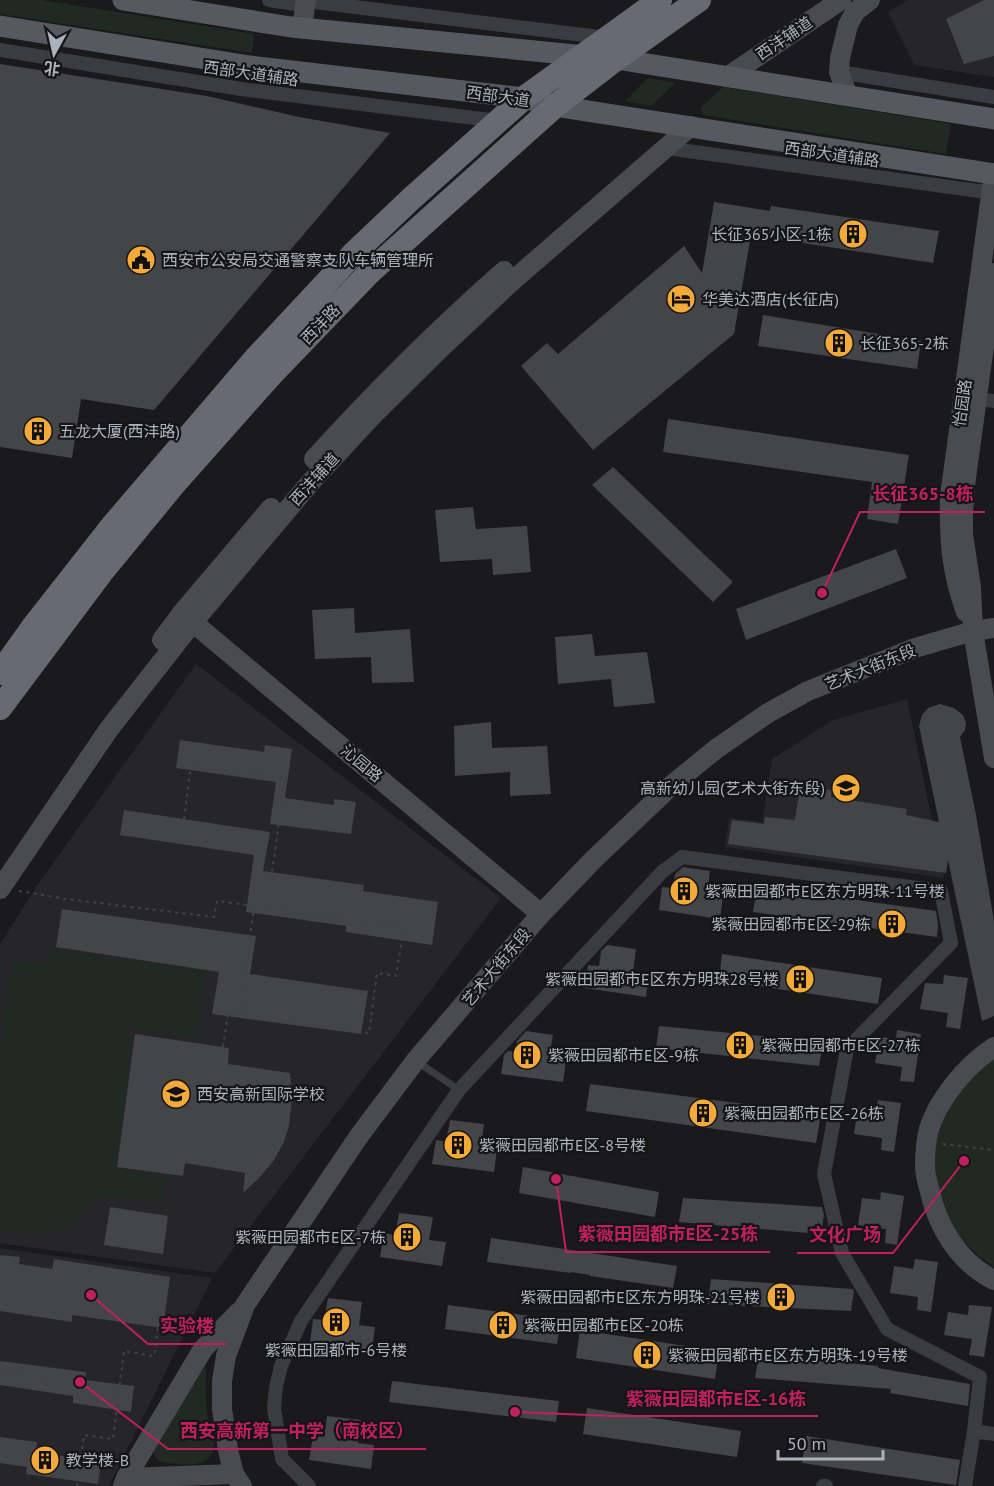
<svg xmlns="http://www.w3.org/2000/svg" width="994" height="1486" font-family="'PT Sans','Noto Sans SC',sans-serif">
<rect width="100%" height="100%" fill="#1a1a1c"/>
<!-- built -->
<path fill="#262629" d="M908,0H994V77L914,65L888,12Z
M196,664L501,898L215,1273L0,1243V944L37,886Z
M907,699L944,878L725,847L729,818L762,822L772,759L833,720Z
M0,1248L212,1278L109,1486H0Z"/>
<!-- green -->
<path fill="#212a22" d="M0,0H42L254,34L252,53L0,14Z
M648,78L675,83L651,106L625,101Z
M723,87L951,124L946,154L703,115L701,107Z
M49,949L204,971L196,1036L125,1027V1031L133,1032L116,1169L166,1177L162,1203L110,1196L99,1197C83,1216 64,1233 38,1234C26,1235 12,1231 0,1229V1051L13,961L46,965Z
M994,1057V1267L979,1256L963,1241L948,1222L933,1174L938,1126L966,1081Z
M206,1364C206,1380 205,1396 207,1411C208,1422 213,1433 214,1444C214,1472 176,1464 159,1462L153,1452Z"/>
<!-- building -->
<path fill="#444549" d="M984,0H994V56L964,64L946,19Z
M0,64L207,96L299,117L390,133L154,410L81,399L72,458L0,447Z
M714,202L770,211L771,206L939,231L933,263L751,235L734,334L593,450L521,366L547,343L558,354L684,246L702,273Z
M763,315L921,341L917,369L758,346Z
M668,419L909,455L898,524L867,519L872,482L663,452Z
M613,467L733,582L713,602L592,485Z
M473,507L476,529L527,526L531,572L493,575L492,559L440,562L435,510Z
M896,549L907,578L746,640L736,609Z
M354,608L355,633L410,629L414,682L372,683L371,657L315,659L312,610Z
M592,634L595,656L647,652L655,703L614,707L611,679L558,684L555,637Z
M940,704L954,708L963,715L966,723L965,730L960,737L976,815L994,921V1016L982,1021L948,860L946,873L728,844L732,820L764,824L765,817L795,820L800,787L832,790L831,797L907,809L906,815L939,822L919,726L922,715L928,708Z
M491,722L492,748L547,746L551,794L510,796V772L455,776L454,726Z
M180,740L264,752L265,745L292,749L285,798L334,805V799L356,802L351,834L270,824L276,782L176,768Z
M124,810L270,832L263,871L364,885L363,891L438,902L432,945L346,932V926L246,912L254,855L120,835Z
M683,867L710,871L707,894L723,896L720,919L659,910L662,887L673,888L675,874Z
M757,886L936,911L938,925L937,937L753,912Z
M62,909L256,936L250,974L368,991L361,1034L212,1014L219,972L56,947Z
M607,945L636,949L633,972L649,974L646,997L585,988L588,965L599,966L601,951Z
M722,954L882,978L878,1004L719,980Z
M944,975L968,978L960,1029L946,1027L948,1013L920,1009L925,983L943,984Z
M659,1026L823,1042L819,1066L656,1048Z
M897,1030L921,1034L914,1082L900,1081L902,1067L875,1063L880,1037L896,1039Z
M526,1031L553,1035L549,1057L566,1060L563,1082L501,1074L504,1055L508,1051L515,1052L517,1041Z
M135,1034L229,1048L228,1064L290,1073L292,1093L291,1108L289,1125L284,1142L274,1160L260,1177L243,1193L245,1173L185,1163L183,1176L117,1167Z
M590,1084L821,1114L816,1143L586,1111Z
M878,1100L901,1103L894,1152L881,1150L882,1138L854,1134L858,1107L876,1109Z
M450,1120L484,1124L481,1147L497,1150L494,1172L432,1164L436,1140L446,1142Z
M523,1167L659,1192L655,1217L519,1193Z
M881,1192L904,1196L897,1245L885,1243L886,1229L858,1225L862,1198L880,1200Z
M683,1198L822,1207L824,1215L821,1234L679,1222Z
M110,1207L168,1216L163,1254L104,1245Z
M399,1213L433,1217L429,1240L446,1242L442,1266L380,1257L384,1233L395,1235Z
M491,1238L677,1266L673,1288L590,1276V1275L571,1272V1273L487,1262Z
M0,1255L20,1257L19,1264L52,1269L54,1259L170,1277L163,1328L72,1315V1322L0,1311Z
M915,1259L938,1262L931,1312L917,1310L918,1297L890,1293L894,1266L913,1269Z
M711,1279L853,1289L854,1291L851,1311L708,1304Z
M328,1298L362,1302L359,1325L375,1327L372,1350L310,1342L313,1319L324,1320Z
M448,1305L561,1320L557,1344L445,1329Z
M969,1305L992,1307L984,1357L969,1355L972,1339L944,1335L948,1312L968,1315Z
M580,1330L719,1351L715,1379L576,1358Z
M759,1355L878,1366V1368L970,1384L968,1406L890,1393L891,1389L755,1378Z
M0,1361L86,1372L85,1380L134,1386L131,1412L73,1403V1396L0,1385Z
M392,1381L559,1401L556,1422L389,1402Z
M587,1408L741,1431L737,1457L583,1434Z
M327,1416L361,1420L358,1443L374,1445L371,1469L309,1460L313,1436L324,1437Z
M806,1436L960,1460L956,1485L802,1463Z
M0,1437L37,1442L36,1452L101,1462L98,1484L26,1474L27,1467L0,1463Z"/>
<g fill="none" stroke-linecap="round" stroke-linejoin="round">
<!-- path -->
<path stroke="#414348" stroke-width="2" stroke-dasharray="3 4.5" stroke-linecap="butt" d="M184,819L191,765L285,779L267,908L254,906L240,1014
M19,891L66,899L214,917L217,901L254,906
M223,1047L228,1013L369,1033L377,973L396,976L404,927L267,908
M943,1144L994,1150
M0,1371L80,1383L81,1392L117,1397
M77,1486L84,1435L113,1439L124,1351L154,1356L158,1328"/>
<!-- lane -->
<path stroke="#3b3c41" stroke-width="7" d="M416,1061L459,1090"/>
<!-- street -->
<path stroke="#3b3c41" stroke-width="14" d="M269,0L295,4L306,1L608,38
M0,50L241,89L498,121
M839,72L994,97
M666,148L994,193
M976,399L994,401
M974,1431L994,1434
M309,1486L282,1459L274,1408L276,1387L281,1366L301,1321L459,1090L662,872L682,857L941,891L951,943L847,1049L824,1174L842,1253L887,1329L980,1377L974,1431L965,1486
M823,1486H826"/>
<!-- secondary -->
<path stroke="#494b51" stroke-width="20" d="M302,28L306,0
M727,77L841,0
M848,96L839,72L840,58L848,25L855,12L870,0
M994,273L965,485L963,513V535L971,587L973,631L994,758
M314,459C374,393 437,330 504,271
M966,612C951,571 949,539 950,496L994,173
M184,615L541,914
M162,640L182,613L271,508
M0,889L109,729L193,622L310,483L373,415L443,346L510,283L691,126
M994,1047C970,1063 953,1082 938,1108C935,1114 931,1122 929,1129C926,1140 925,1154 925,1166C925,1173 927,1181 929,1188C937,1226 958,1262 994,1280
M126,1478L234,1474
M123,1486L126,1478L203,1349L239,1312
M242,1486L234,1474L228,1450L222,1409V1381L226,1356L245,1305L359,1136L416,1060L541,914L594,859L673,784L716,749L768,713L808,691L915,648L973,631L994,628"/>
<!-- primary -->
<path stroke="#575960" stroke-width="21" d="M123,0L291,27L616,59L994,119
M0,26L250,66L524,98L555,106L994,174"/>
<!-- highway -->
<path stroke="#676a72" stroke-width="24" d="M0,673L33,627L113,525L255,359L354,253L412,198L524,98L660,0
M0,708L101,573L175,483L270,376L370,272L555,106L616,59L699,0"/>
</g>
<!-- icons -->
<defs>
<g id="building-disc" transform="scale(1.5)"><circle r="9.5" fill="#f4aa39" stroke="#151517"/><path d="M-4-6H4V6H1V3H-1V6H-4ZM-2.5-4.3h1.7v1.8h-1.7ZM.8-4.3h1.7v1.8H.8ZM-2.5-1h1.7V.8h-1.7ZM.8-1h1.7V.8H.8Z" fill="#111"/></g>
<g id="civic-disc" transform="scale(1.5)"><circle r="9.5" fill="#f4aa39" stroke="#151517"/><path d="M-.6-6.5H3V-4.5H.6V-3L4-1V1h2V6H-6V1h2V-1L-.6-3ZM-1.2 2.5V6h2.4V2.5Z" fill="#111"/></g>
<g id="hotel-disc" transform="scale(1.5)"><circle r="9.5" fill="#f4aa39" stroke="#151517"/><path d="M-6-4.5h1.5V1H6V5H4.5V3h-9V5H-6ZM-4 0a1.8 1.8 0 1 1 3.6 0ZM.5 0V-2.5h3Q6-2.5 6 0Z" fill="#111"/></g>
<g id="school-disc" transform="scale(1.5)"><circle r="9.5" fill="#f4aa39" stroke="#151517"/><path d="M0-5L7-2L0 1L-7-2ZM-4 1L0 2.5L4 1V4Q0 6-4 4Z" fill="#111"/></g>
</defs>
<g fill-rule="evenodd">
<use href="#building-disc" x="853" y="234"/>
<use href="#civic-disc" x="141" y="260"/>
<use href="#hotel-disc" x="681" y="299"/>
<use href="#building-disc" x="839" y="343"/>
<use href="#building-disc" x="38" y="431"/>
<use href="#school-disc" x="846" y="788"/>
<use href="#building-disc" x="684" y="891"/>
<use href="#building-disc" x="892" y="924"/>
<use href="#building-disc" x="800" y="979"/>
<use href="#building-disc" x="740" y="1045"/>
<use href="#building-disc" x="527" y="1055"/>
<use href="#school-disc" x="176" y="1094"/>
<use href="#building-disc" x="703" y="1113"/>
<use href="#building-disc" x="458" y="1145"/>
<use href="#building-disc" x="407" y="1237"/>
<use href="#building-disc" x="781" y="1297"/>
<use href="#building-disc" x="336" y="1322"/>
<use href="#building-disc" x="503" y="1325"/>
<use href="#building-disc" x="647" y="1355"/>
<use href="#building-disc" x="45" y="1460"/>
</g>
<g text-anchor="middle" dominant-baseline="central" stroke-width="4.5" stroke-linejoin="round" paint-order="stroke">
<!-- street labels -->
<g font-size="16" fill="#acb2bc" stroke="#151517">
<text transform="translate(784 38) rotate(-34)">西沣辅道</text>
<text transform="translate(251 73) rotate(8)">西部大道辅路</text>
<text transform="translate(498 96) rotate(8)">西部大道</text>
<text transform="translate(832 154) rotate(8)">西部大道辅路</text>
<text transform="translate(320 324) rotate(-46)">西沣路</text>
<text transform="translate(962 403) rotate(-82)">怡园路</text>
<text transform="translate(314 479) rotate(-48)">西沣辅道</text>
<text transform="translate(870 667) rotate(-22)">艺术大街东段</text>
<text transform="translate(362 763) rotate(40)">沁园路</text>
<text transform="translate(496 967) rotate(-50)">艺术大街东段</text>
</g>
<!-- poi labels -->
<g font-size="16" fill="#acb2bc" stroke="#151517" text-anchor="start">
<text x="832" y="234" text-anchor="end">长征365小区-1栋</text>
<text x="162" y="260">西安市公安局交通警察支队车辆管理所</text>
<text x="702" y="299">华美达酒店(长征店)</text>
<text x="860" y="343">长征365-2栋</text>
<text x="59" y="431">五龙大厦(西沣路)</text>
<text x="825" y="788" text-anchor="end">高新幼儿园(艺术大街东段)</text>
<text x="705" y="891">紫薇田园都市E区东方明珠-11号楼</text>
<text x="871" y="924" text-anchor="end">紫薇田园都市E区-29栋</text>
<text x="779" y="979" text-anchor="end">紫薇田园都市E区东方明珠28号楼</text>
<text x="761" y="1045">紫薇田园都市E区-27栋</text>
<text x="548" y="1055">紫薇田园都市E区-9栋</text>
<text x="197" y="1094">西安高新国际学校</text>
<text x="724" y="1113">紫薇田园都市E区-26栋</text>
<text x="479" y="1145">紫薇田园都市E区-8号楼</text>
<text x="386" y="1237" text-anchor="end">紫薇田园都市E区-7栋</text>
<text x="760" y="1297" text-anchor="end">紫薇田园都市E区东方明珠-21号楼</text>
<text x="524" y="1325">紫薇田园都市E区-20栋</text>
<text x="336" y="1350" text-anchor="middle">紫薇田园都市-6号楼</text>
<text x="668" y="1355">紫薇田园都市E区东方明珠-19号楼</text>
<text x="66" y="1460">教学楼-B</text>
</g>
</g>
<!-- callouts -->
<path fill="none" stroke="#c12060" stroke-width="2" d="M822 593L860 512H985M556 1179L566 1252H770M964 1161L893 1253H797M91 1295L148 1344H226M515 1412L614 1416H818M80 1382L168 1449H426"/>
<g fill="#c12060" stroke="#151517" stroke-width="2">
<circle cx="822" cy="593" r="6"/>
<circle cx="556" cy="1179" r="6"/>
<circle cx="964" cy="1161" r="6"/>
<circle cx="91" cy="1295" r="6"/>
<circle cx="515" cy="1412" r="6"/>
<circle cx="80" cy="1382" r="6"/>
</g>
<g font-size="18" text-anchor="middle" font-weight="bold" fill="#c12060" stroke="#151517" stroke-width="4.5" stroke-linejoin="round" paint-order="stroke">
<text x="923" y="500">长征365-8栋</text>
<text x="668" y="1240">紫薇田园都市E区-25栋</text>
<text x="845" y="1241">文化广场</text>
<text x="187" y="1332">实验楼</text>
<text x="716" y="1405">紫薇田园都市E区-16栋</text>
<text x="297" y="1437">西安高新第一中学（南校区）</text>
</g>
<!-- north arrow -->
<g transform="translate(54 54) rotate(188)" stroke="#151517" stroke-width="4.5" paint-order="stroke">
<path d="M0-4.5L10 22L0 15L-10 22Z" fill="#acb2bc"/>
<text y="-9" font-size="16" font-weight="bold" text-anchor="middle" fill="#acb2bc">北</text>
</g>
<!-- scale -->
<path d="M778 1450v9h105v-9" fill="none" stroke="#acb2bc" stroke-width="3"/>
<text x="787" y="1450" font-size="18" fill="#acb2bc" stroke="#151517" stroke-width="4.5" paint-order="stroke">50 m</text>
</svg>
